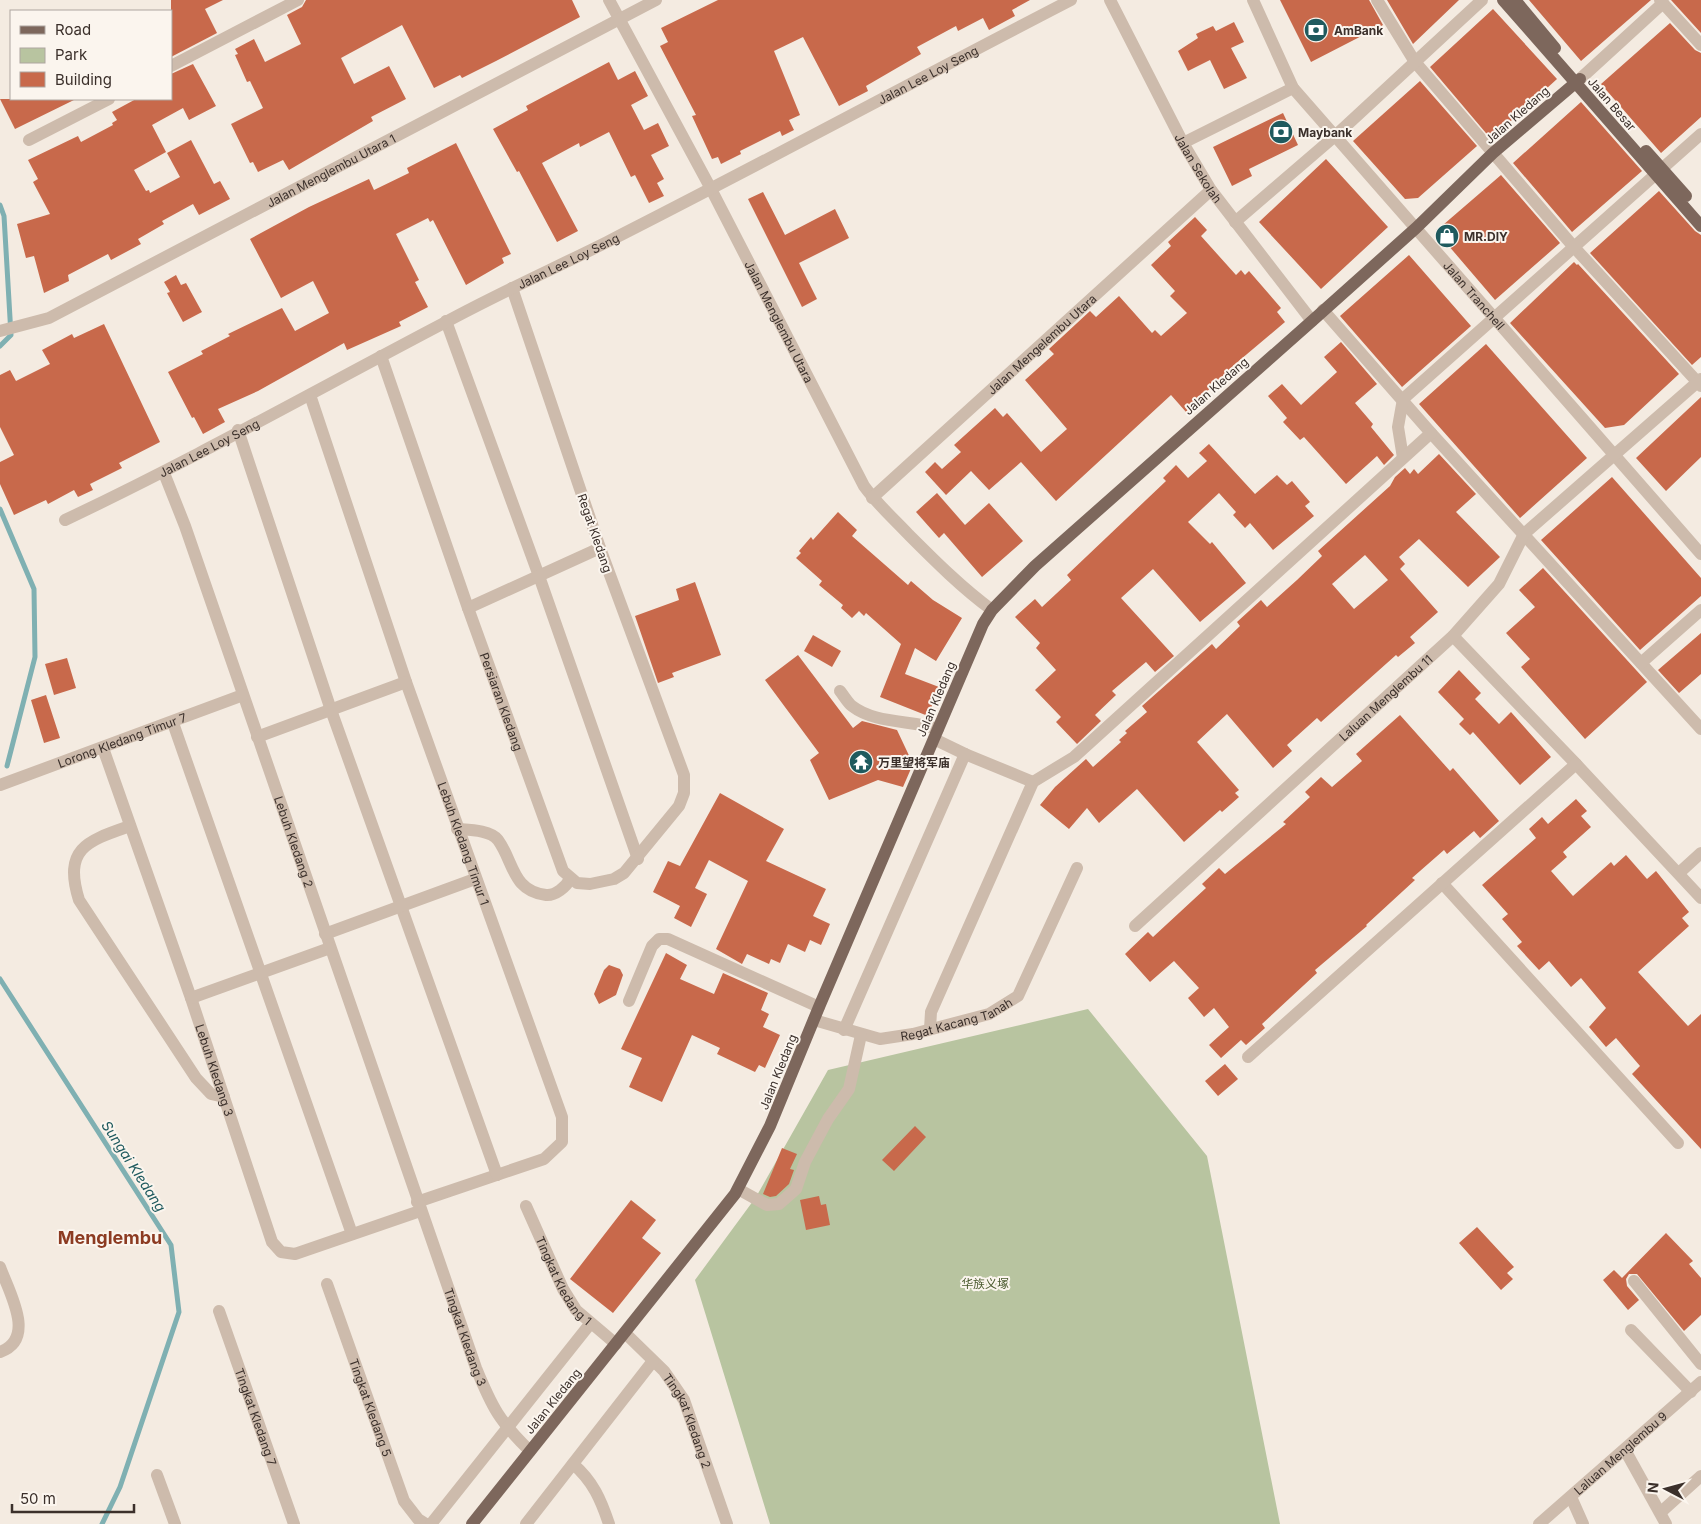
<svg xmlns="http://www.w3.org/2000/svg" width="1701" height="1524" font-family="Inter,'Noto Sans SC',sans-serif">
<rect width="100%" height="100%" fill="#f4ebe1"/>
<!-- green -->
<path fill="#b8c4a0" d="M1088,1009L1207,1156L1280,1524H770L695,1280L756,1197L828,1070Z"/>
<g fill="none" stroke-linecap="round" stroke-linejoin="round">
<!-- stream -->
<path stroke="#7fb0b2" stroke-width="5" d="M0,205L4,216L11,335L0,346
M0,509L34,589L35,657L7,766
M0,979L171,1245L179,1312L120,1487L102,1524"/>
</g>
<!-- building -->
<path fill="#c8694b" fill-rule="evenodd" d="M171,0H223L205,9L217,33L171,57Z
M306,0H572L580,17L496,61L462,78L460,75L434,88L402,25L341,58L354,84L389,66L406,99L371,117L373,121L289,170L283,160L258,172L253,162L250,163L231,124L263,108L250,81L247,82L235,55L238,54L235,49L254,39L265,62L301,44L287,15L302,7Z
M718,0H1030L1012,10L1015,16L989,30L983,18L958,31L956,26L917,47L921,54L866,86L868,91L839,106L803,37L774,51L800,115L789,120L794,130L782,136L780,131L740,151L741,154L721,164L718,157L712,159L692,116L696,115L660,46L668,42L661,28Z
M1280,0H1369L1383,25L1311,62Z
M1387,0H1459L1413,44Z
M1529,0H1651L1581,61Z
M1671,0H1701V33Z
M1493,9L1557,79L1491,139L1430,67Z
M1234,22L1244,42L1231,48L1247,78L1224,89L1210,60L1188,71L1178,51L1198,38L1196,34L1213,26L1216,31Z
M1670,23L1695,50L1701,53V117L1661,153L1601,84Z
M609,62L618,80L635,71L648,96L631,105L644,130L658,123L669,146L651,155L664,179L657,183L664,196L649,203L635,175L631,177L609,132L580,147L579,143L542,163L578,231L557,242L519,171L517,172L493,129L528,110L526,106Z
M193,64L216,106L189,120L183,108L152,125L166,152L134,170L146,191L149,190L150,193L180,177L167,153L191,140L214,184L220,181L230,199L199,215L193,204L162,221L164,224L138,239L141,244L111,260L108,254L68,275L69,281L44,293L34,256L26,258L17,224L50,214L33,182L38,179L28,160L78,136L81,142L113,125L112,123L117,120L112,112L136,99H171V74Z
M1420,81L1477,146L1418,198L1405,199L1353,141Z
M0,99H76L15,129Z
M1581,102L1642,171L1572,232L1513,163Z
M1283,113L1298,145L1249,169L1252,176L1232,186L1213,147Z
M456,143L511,254L502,258L504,263L466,285L433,220L430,222L428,218L396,234L419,280L415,282L428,307L399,322L401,326L347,350L344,343L258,391L218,409L225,422L203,434L194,417L192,418L168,372L203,354L201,351L230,336L228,334L282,308L295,331L329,313L313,281L281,298L250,239L309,207L369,179L374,190L409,173L407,168Z
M1326,159L1388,227L1321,289L1259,222Z
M1501,175L1560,243L1495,300L1436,231Z
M1659,191L1695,231L1701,235V357L1692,365L1590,253Z
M763,192L785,235L835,209L849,238L799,263L817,299L802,307L748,199Z
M1195,217L1207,230L1201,236L1236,275L1241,270L1245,275L1249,271L1281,308L1277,312L1285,322L1234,365L1186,412L1171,395L1056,501L1021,462L989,490L971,471L946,495L925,472L935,462L942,469L961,452L954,445L995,408L1003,417L1007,413L1041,452L1067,429L1025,380L1054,354L1049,349L1090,311L1096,317L1119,296L1152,333L1155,330L1161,336L1187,313L1170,296L1175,291L1151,265L1171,246L1168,242Z
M1409,255L1471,326L1402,387L1340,316Z
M1574,262L1577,265L1578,264L1679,374L1624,425L1605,428L1510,323Z
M176,275L181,285L186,283L202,312L183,322L167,293L170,292L164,282Z
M104,324L160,442L119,463L122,468L90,484L93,490L78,497L74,490L48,504L46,500L14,515L0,484V462L14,455L0,427V375L10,370L16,381L50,364L42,350L72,334L74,338Z
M1341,342L1377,384L1355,403L1373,424L1371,427L1394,455L1384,465L1377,456L1346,484L1304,437L1300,440L1283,422L1287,418L1268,396L1282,384L1301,405L1337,372L1324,357Z
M1486,344L1587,458L1520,518L1419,404Z
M1701,397V457L1666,491L1636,458Z
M1209,444L1255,494L1277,475L1287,485L1292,481L1310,502L1305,506L1314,516L1273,550L1250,523L1245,528L1233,515L1236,512L1219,493L1188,522L1210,544L1212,542L1246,583L1200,622L1153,569L1121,598L1174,656L1155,672L1146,662L1112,691L1116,695L1095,715L1101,721L1077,744L1056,722L1061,717L1035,690L1056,670L1036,648L1040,643L1015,617L1035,599L1042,607L1071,580L1067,575L1166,481L1163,478L1176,465L1188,478L1207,461L1199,453Z
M1439,454L1476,494L1456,512L1500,557L1468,587L1419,539L1399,557L1405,564L1400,569L1438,612L1410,637L1415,643L1398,657L1396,655L1321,722L1317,718L1287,745L1292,751L1273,768L1227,714L1197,742L1239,790L1235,793L1239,797L1222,812L1220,810L1184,842L1137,789L1099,823L1087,808L1069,829L1040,805L1055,787L1086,759L1093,767L1121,742L1119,740L1127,733L1125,731L1147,712L1142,706L1212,644L1216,649L1240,626L1237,622L1261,600L1267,607L1297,580L1322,556L1318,551L1390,486L1395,477L1405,468L1410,474L1414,469L1418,474ZM1365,555L1388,580L1354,609L1332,584Z
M1612,477L1701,578V596L1640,650L1541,540Z
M937,493L965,525L989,503L1023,541L982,577L944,533L939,538L916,512Z
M838,512L857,530L852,536L908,585L911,581L933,600L962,618L936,661L915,648L905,674L939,687L928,716L880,697L901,644L866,613L864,616L859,611L852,618L841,608L843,605L819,585L822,581L796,558L801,553L799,551L811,537L813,540Z
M1543,568L1647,682L1585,739L1521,667L1530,659L1506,633L1535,607L1519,590Z
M695,582L721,655L672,673L674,677L658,683L635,616L679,600L676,589Z
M1701,633V674L1679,693L1658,670Z
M813,635L841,651L832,667L804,651Z
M798,655L853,728L862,721L897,730L913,764L903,787L878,780L829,800L810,760L819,753L765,680Z
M67,658L76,688L54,695L45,664Z
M1459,670L1481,693L1475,699L1499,724L1511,712L1551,757L1520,785L1473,732L1470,735L1459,724L1464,719L1438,692Z
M46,695L60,738L44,743L31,700Z
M1400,715L1450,771L1453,768L1499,821L1480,838L1474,831L1447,854L1444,850L1412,878L1415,880L1366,925L1367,926L1315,970L1317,973L1262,1024L1265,1028L1246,1045L1241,1040L1221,1058L1209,1045L1229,1027L1214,1008L1204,1017L1188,998L1199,988L1174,961L1150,982L1125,954L1148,932L1153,937L1206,888L1202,884L1219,868L1225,874L1286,824L1283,822L1310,797L1305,792L1321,777L1332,787L1362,761L1356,754Z
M720,793L784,829L766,861L826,889L813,916L830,924L821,945L810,940L805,952L788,944L780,963L771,959L769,964L747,954L742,964L716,949L748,881L709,860L695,888L707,894L691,927L674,918L680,906L653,892L668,861L680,866Z
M1576,799L1587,811L1581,816L1591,827L1563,852L1567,857L1551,871L1573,896L1611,862L1614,866L1626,855L1647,879L1656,871L1689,912L1682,918L1689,926L1638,972L1688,1026L1701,1014V1149L1632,1074L1640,1066L1616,1038L1606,1047L1589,1027L1606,1008L1581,978L1571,987L1549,961L1539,970L1517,946L1522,942L1502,919L1508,914L1482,885L1536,838L1529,829L1542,817L1548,824Z
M666,953L687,965L680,979L714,994L723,973L768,993L761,1010L769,1014L763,1027L780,1035L765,1068L759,1065L755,1072L717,1054L720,1048L692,1035L662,1102L629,1087L642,1058L621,1049Z
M609,965L620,969L623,975L616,995L599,1004L594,994L604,970Z
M1225,1064L1238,1079L1218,1096L1205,1081Z
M915,1126L926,1137L894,1171L882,1160Z
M782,1148L797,1154L790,1169L794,1170L789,1184L776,1196L770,1197L763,1194Z
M819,1196L821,1205L826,1204L830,1225L806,1230L800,1200Z
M631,1200L656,1220L642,1238L661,1253L613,1313L570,1279Z
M1477,1227L1514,1267L1507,1273L1513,1279L1501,1290L1459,1243Z
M1666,1233L1693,1261L1689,1264L1701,1278V1315L1684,1331L1637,1274H1629L1626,1279L1627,1286L1639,1300L1628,1310L1603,1280L1614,1270L1622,1278Z"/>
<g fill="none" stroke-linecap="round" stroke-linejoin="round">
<!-- minor -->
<g stroke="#cdbbac" stroke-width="12">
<path id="s1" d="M609,0L710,187L864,486C877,504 894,519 909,535C935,561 962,588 992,610"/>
<path id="s2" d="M1110,0L1183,143L1211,190L1312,321"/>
<path id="s3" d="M1253,0L1293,88L1701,554"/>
<path d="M1377,0L1415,62L1573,246L1701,386"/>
<path d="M1660,0L1701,45"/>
<path d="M171,66L298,0"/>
<path d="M1580,79L1663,3"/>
<path d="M29,140L109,99"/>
<path d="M1183,143L1293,88"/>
<path d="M1235,222L1335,136L1482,0"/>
<path d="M1323,310L1431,433L1701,729"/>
<path d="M446,321L539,576L638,859"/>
<path id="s4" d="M0,331L49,318L656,0"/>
<path id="s5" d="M381,356L468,608L563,871L577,883L590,884L614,879L624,873L679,806L684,793V775L600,548L512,288"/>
<path id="s6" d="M310,395L406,682L562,1117V1142L544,1159L417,1202"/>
<path d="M238,430L331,710L497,1175"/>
<path d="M1403,458L1398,427L1403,399L1701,134"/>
<path id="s7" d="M164,473L185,526L476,1368C492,1407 499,1421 530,1451"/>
<path id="s8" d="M872,498L1211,190"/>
<path id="s9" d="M65,520C194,459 318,389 444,323C497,294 553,269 607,242C763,163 916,80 1071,0"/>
<path d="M468,608L600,548"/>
<path d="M1453,636L1576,764L1701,898"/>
<path d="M1641,663L1701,610"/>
<path d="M840,691C844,696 848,703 852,706C875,724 912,720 938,729"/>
<path d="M173,723L352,1234"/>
<path d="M257,737L406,682"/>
<path id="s10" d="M103,748L191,998L272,1242L281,1252L295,1254L420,1211"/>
<path d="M965,754L1033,782"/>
<path id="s11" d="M0,785L243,695"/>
<path d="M130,826C87,841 63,848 79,900L196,1078L211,1094L224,1097"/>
<path d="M457,829C469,830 490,830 498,840C514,862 512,891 546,895C555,896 566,887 570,879"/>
<path d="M1679,873L1701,853"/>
<path d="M1442,883L1678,1143"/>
<path id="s12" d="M1135,926L1453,636L1499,584L1524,534L1701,379"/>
<path d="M325,934L475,879"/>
<path d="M191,998L330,948"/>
<path d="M629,1001L652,946L659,939H668L819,1007"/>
<path id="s13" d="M814,1020L880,1039L913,1034L989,1014L1018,996L1077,868"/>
<path d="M930,1029L931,1012L1033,782L1074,757L1431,433"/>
<path d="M844,1030L965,754L934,739"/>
<path d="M1248,1057L1576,764"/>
<path d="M738,1189L767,1205L779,1204L796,1189L805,1162L828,1119L849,1089L861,1035"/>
<path id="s14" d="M526,1206L563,1289L576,1310L616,1344"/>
<path d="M0,1267C9,1292 37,1339 0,1352"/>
<path d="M1634,1281L1701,1364"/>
<path id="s15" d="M327,1284L404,1501L418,1519L426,1524"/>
<path id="s16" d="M219,1311L294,1524"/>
<path d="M1631,1330L1691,1392"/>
<path id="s17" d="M625,1333L664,1371L684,1400L727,1524"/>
<path d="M1625,1450L1666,1524"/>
<path d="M573,1464C593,1481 601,1500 609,1524"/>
<path d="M157,1475L175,1524"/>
<path d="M1571,1497L1583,1524"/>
<path d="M1661,1512L1701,1476"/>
<path d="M431,1524L590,1324"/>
<path d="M526,1524L653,1361"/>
<path id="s18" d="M1539,1524L1701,1382"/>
</g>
<!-- major -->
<path stroke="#7d675c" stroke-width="12" d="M1503,0L1701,226
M1515,0L1555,48
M1646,151L1686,196
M472,1524L735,1194L770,1126L819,1007L983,624L992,610L1035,566L1312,321L1416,228L1493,153L1580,79"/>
</g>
<!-- icons -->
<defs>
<g id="bank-disc" transform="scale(1.25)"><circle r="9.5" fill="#1f5a5e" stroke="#fbf5ee"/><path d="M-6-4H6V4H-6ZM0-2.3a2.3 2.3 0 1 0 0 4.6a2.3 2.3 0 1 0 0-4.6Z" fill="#fff"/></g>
<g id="shop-disc" transform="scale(1.25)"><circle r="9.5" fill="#1f5a5e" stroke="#fbf5ee"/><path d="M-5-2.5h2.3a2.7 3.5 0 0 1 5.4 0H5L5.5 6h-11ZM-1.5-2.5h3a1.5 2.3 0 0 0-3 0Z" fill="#fff"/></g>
<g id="temple-disc" transform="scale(1.25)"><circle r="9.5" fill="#1f5a5e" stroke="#fbf5ee"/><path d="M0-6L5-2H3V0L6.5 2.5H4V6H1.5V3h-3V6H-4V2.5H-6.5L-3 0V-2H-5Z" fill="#fff"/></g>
</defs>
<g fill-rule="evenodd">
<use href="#bank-disc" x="1316" y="30"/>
<use href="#bank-disc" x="1281" y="132"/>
<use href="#shop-disc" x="1447" y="236"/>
<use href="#temple-disc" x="861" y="762"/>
</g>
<g text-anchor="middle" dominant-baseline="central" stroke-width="4" stroke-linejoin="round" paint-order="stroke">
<!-- poi labels -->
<g font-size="12" font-weight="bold" fill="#3b302b" stroke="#fbf5ee" text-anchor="start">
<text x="1334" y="30">AmBank</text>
<text x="1298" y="132">Maybank</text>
<text x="1464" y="236">MR.DIY</text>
<text x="878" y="762">万里望将军庙</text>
</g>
<!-- street labels -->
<g font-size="12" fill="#3b302b" stroke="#fbf5ee">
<text stroke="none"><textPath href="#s9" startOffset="971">Jalan Lee Loy Seng</textPath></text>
<text transform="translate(1612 104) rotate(49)">Jalan Besar</text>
<text transform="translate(1517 115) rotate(-41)">Jalan Kledang</text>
<text stroke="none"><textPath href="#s2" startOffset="190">Jalan Sekolah</textPath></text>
<text stroke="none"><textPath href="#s4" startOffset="369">Jalan Menglembu Utara 1</textPath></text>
<text stroke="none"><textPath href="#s9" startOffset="566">Jalan Lee Loy Seng</textPath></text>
<text stroke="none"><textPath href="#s3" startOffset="372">Jalan Tranchell</textPath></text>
<text stroke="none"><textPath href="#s1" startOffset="364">Jalan Menglembu Utara</textPath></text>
<text stroke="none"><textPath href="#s8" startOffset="229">Jalan Mengelembu Utara</textPath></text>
<text transform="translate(1216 386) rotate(-41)">Jalan Kledang</text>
<text stroke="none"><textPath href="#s9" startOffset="161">Jalan Lee Loy Seng</textPath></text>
<text transform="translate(595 533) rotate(71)">Regat Kledang</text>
<text stroke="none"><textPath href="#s12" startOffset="339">Laluan Menglembu 11</textPath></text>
<text transform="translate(936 699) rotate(-67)">Jalan Kledang</text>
<text stroke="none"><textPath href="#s5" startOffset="366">Persiaran Kledang</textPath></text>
<text stroke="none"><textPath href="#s11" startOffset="130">Lorong Kledang Timur 7</textPath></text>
<text stroke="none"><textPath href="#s7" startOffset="391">Lebuh Kledang 2</textPath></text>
<text stroke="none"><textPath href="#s6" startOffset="474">Lebuh Kledang Timur 1</textPath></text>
<text stroke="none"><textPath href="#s13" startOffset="148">Regat Kacang Tanah</textPath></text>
<text stroke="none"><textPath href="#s10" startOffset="341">Lebuh Kledang 3</textPath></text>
<text transform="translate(778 1072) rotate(-68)">Jalan Kledang</text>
<text stroke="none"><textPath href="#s14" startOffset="84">Tingkat Kledang 1</textPath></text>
<text stroke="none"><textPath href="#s7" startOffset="915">Tingkat Kledang 3</textPath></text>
<text transform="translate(553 1401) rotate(-51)">Jalan Kledang</text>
<text stroke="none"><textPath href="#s15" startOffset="131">Tingkat Kledang 5</textPath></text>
<text stroke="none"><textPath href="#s16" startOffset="112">Tingkat Kledang 7</textPath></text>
<text stroke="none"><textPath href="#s17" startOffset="110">Tingkat Kledang 2</textPath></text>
<text stroke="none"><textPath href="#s18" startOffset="108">Laluan Menglembu 9</textPath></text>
</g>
<!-- park labels -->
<g font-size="12" fill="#4a5a2e" stroke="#fbf5ee">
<text x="985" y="1283">华族义塚</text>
</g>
<!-- water labels -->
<g font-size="14" font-style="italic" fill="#1f5a5e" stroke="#fbf5ee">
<text transform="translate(134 1166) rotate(57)">Sungai Kledang</text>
</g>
<!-- district labels -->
<g font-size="18" font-weight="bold" fill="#8c3b22" stroke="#fbf5ee">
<text x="110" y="1237">Menglembu</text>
</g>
</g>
<!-- legend -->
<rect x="10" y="10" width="162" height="90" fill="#fbf5ee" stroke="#aea6a0"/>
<rect x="20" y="26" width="25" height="8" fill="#7d675c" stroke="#aea6a0"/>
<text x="55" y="35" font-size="15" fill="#3b302b">Road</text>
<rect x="20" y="48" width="25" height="15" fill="#b8c4a0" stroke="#aea6a0"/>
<text x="55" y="60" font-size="15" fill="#3b302b">Park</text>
<rect x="20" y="72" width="25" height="15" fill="#c8694b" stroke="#aea6a0"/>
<text x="55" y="85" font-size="15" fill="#3b302b">Building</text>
<!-- north arrow -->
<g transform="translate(1666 1489) rotate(276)" stroke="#fbf5ee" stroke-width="4" paint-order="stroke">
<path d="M0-4L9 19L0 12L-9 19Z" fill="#3b302b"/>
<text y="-8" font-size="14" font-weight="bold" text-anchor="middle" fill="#3b302b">N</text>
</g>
<!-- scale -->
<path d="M12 1504v8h122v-8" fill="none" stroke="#3b302b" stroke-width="2.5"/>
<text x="20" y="1504" font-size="15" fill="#3b302b" stroke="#fbf5ee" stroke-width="4" paint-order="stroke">50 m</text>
</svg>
